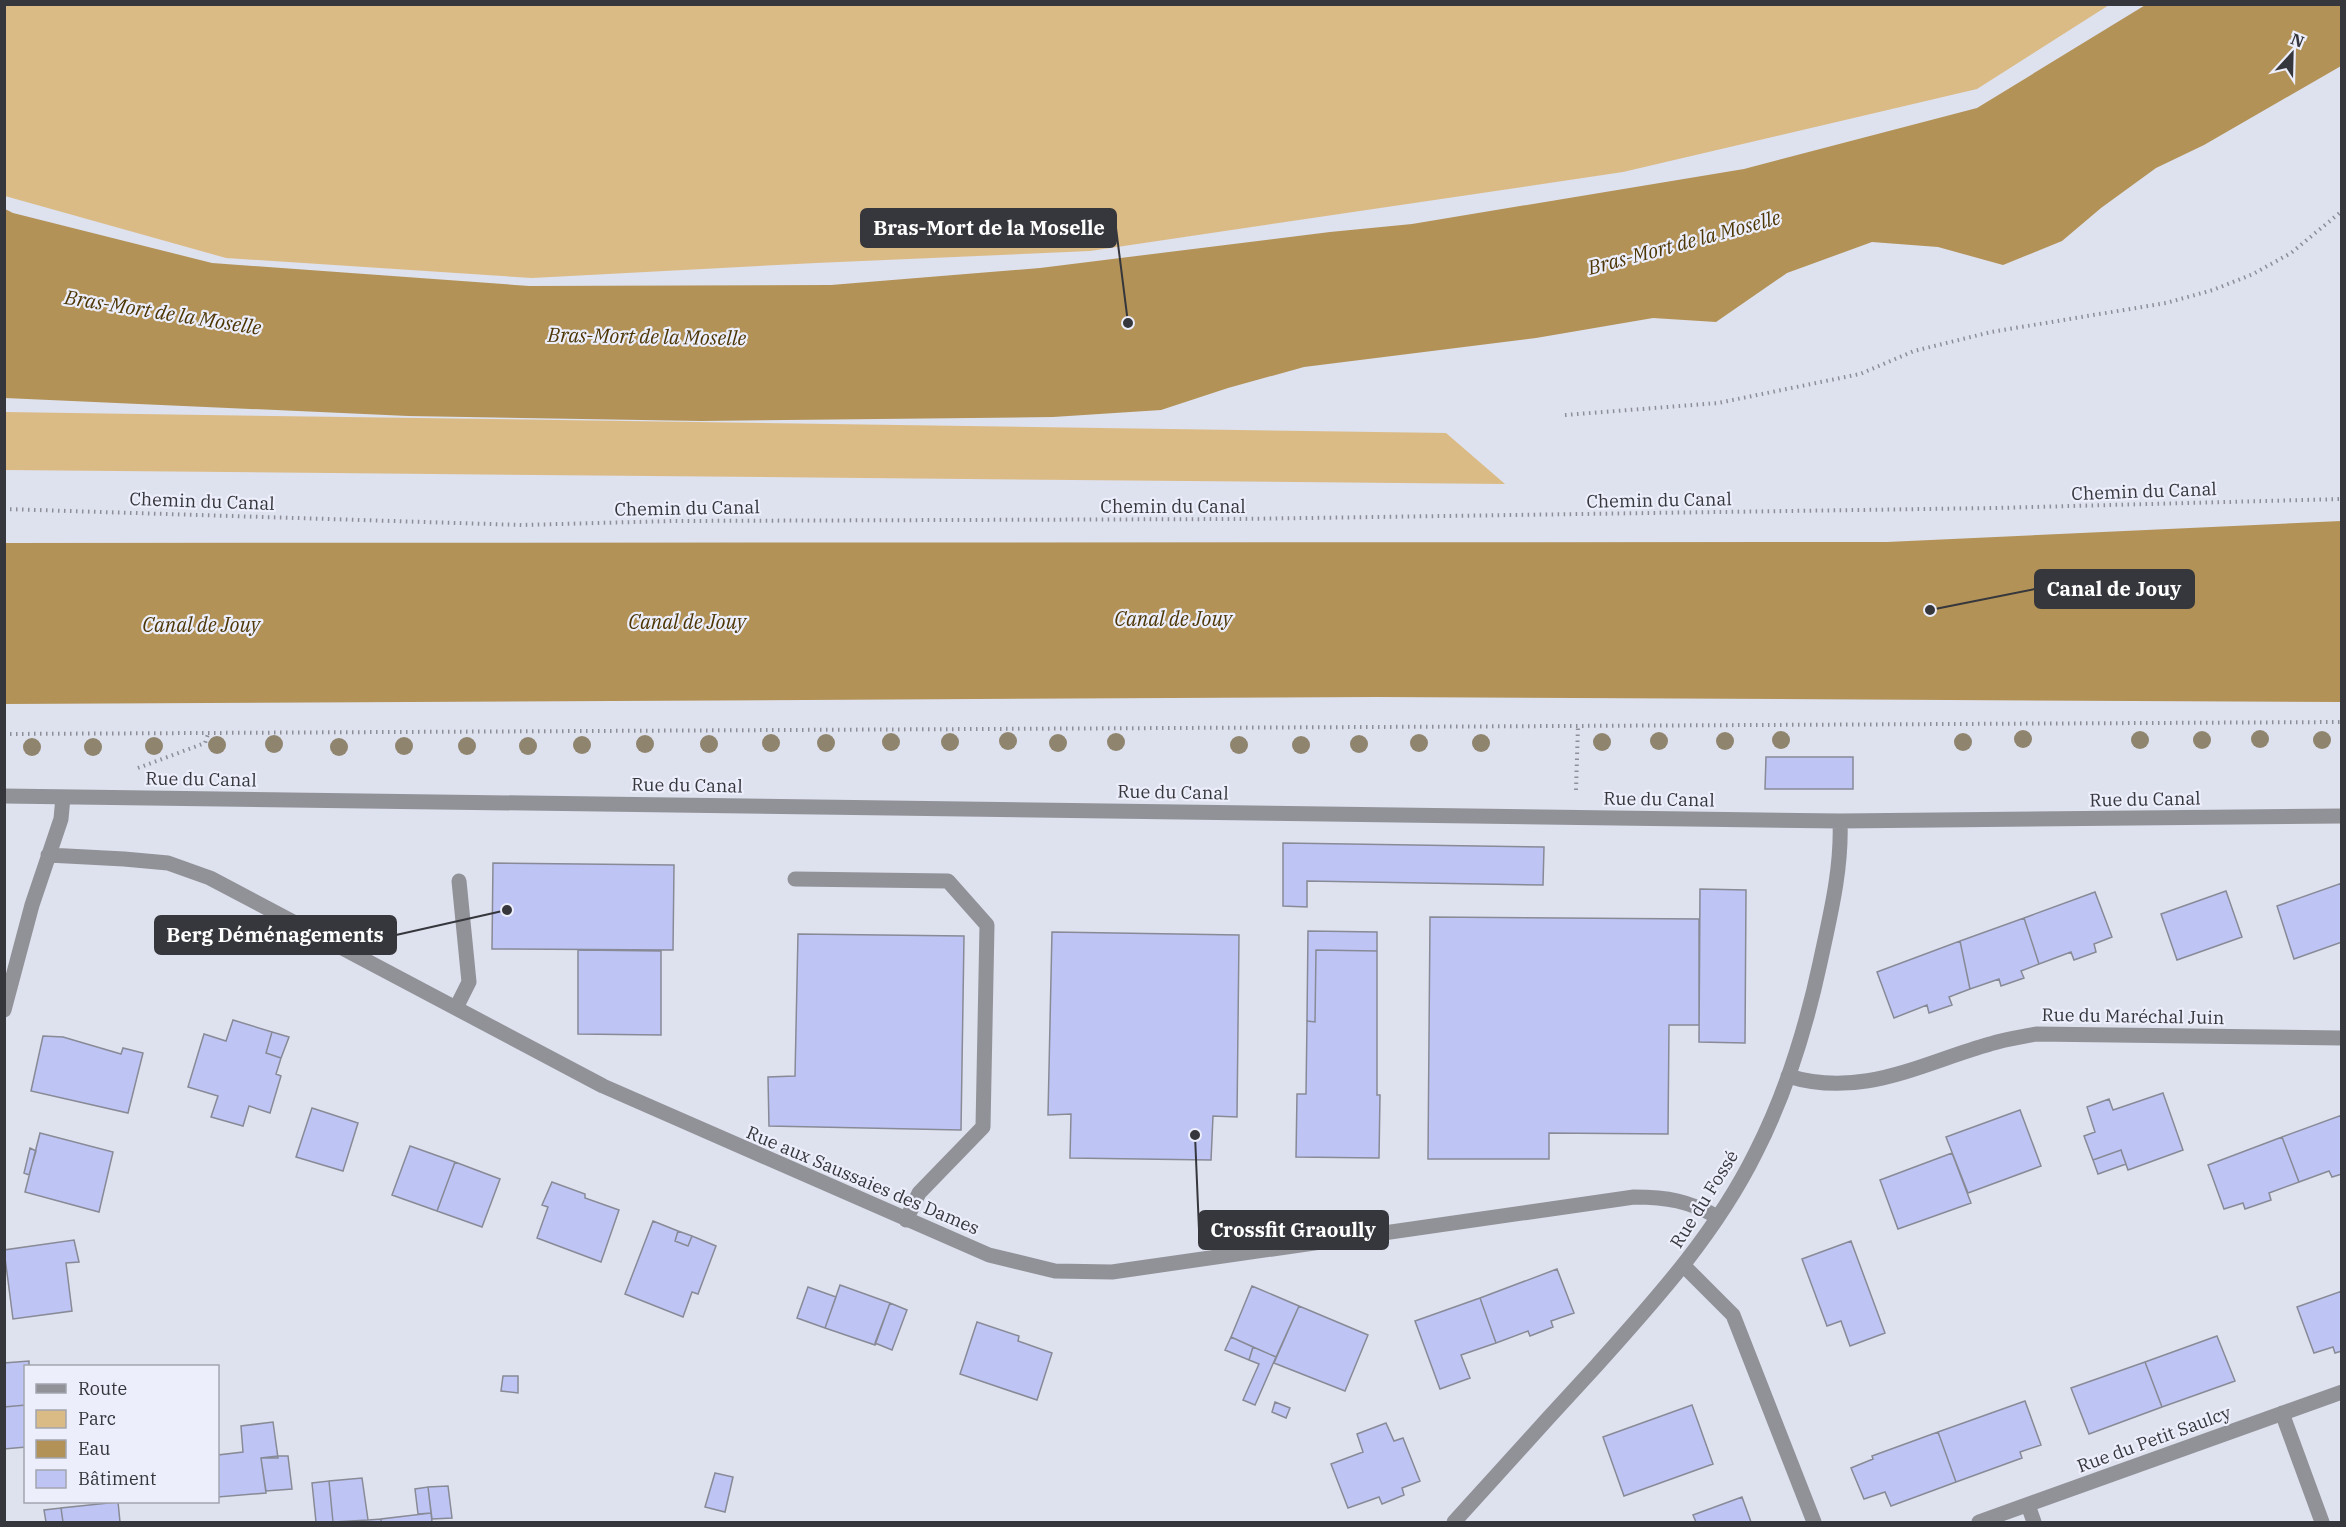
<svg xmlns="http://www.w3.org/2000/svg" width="2346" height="1527" font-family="'IBM Plex Serif',serif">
<rect width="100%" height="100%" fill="#dee1ee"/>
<!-- green -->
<path fill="#dbbb85" d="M4,5L5,4L2109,5L1977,89L1623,172L1090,251L816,263L532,278L226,258L5,196Z
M5,412L1446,433L1505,484L5,470Z"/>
<!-- water -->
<path fill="#b29257" d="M2147,4L2341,5V66L2204,145L2156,168L2101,208L2062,241L2003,265L1938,247L1872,242L1787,273L1716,322L1653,318L1536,338L1304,367L1228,388L1161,410L1053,417L701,421L408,416L5,398V209L13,213L212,263L529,286L831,285L1040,268L1330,232L1412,224L1744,169L1977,108Z
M2341,521V702L1377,697L5,704V543L1887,542Z"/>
<!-- building -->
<path fill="#bec5f5" stroke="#888a96" stroke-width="1.5" d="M1766,757H1853V789H1765Z
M1283,843L1544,847L1543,885L1307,881V907L1283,906Z
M493,863L674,865L673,950L492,949Z
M2342,883V942L2294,959L2277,906Z
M1700,889L1746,890L1745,1043L1699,1042Z
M2226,891L2242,937L2177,960L2161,914Z
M2095,892L2112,937L2094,944L2096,952L2074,960L2071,952L2039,964L2024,918Z
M1430,917L1699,919V1025H1669L1668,1134L1549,1133V1159H1428Z
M2024,918L2039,964L2021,971L2024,978L2001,986L1999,979L1970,989L1960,941Z
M1308,931L1377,932V951L1316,950L1315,1022L1307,1021Z
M1052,932L1239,935L1237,1117L1213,1116L1211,1160L1070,1158L1071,1114L1048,1115Z
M798,934L964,936L961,1130L769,1126L768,1077L795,1076Z
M1960,941L1970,989L1949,997L1952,1005L1929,1013L1927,1005L1894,1018L1877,972Z
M578,950L661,951V1035L578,1034Z
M1316,950L1377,951V1095H1380L1379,1158L1296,1157L1297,1094H1306L1307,1021L1315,1022Z
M233,1020L272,1032L266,1053L281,1058L276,1074L281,1076L270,1113L249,1106L243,1126L211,1117L218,1096L188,1087L204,1034L226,1041Z
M272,1032L289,1037L281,1058L266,1053Z
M43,1036L63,1037L121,1054L123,1048L143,1053L128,1113L31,1091Z
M2163,1093L2183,1150L2128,1170L2121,1150L2093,1160L2084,1136L2095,1132L2087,1107L2109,1099L2113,1110Z
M312,1108L358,1123L343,1171L296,1157Z
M2020,1110L2041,1166L1968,1193L1946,1137Z
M2342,1115V1174L2332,1177L2329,1171L2299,1182L2282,1137Z
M40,1133L113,1152L99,1212L25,1192Z
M2282,1137L2299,1182L2269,1193L2271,1200L2245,1209L2243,1203L2224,1209L2208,1165Z
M410,1146L455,1162L437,1211L392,1195Z
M30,1148L36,1151L29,1175L24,1173Z
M2121,1150L2126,1164L2098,1174L2093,1160Z
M1952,1153L1971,1203L1898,1229L1880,1180Z
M455,1162L500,1179L482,1227L437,1211Z
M552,1182L585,1194V1198L619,1210L601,1262L537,1238L548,1207L542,1205Z
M653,1221L678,1231L675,1241L688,1246L692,1236L716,1246L698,1294L692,1292L683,1317L625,1294Z
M678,1231L692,1236L688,1246L675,1241Z
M74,1240L79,1262L66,1263L72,1311L13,1319L4,1250Z
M1851,1241L1885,1333L1850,1346L1841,1321L1827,1326L1802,1259Z
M1557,1269L1574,1313L1551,1321L1553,1327L1530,1336L1528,1331L1496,1343L1480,1298Z
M840,1285L890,1303L875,1345L825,1328Z
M1252,1286L1299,1306L1276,1357L1231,1337Z
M808,1287L836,1297L825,1328L797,1318Z
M2342,1291V1351L2335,1353L2333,1347L2314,1353L2297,1307Z
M1480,1298L1496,1343L1461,1355L1470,1378L1440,1389L1415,1321Z
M890,1303L907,1310L892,1350L875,1343Z
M1299,1306L1368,1335L1345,1391L1274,1363Z
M977,1322L1019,1336L1018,1341L1052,1353L1037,1400L960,1374Z
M2217,1336L2235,1381L2162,1407L2145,1362Z
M1231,1337L1253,1347L1249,1360L1225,1350Z
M1253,1347L1276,1357L1255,1405L1243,1400L1259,1364L1249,1360Z
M29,1361V1366H26V1405L4,1407V1363Z
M2145,1362L2162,1407L2089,1434L2071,1388Z
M503,1376H518V1393L501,1391Z
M2025,1401L2041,1445L2020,1452L2022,1458L1956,1482L1938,1432Z
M1275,1402L1290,1408L1286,1418L1272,1412Z
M26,1405V1447L4,1449V1407Z
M1692,1405L1713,1464L1624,1496L1603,1437Z
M273,1422L278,1458H261L266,1493L218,1497V1455L243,1452L241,1426Z
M1386,1423L1394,1441L1403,1438L1420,1481L1402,1488L1404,1495L1382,1504L1379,1497L1348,1508L1331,1464L1363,1452L1357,1434Z
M1938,1432L1956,1482L1891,1506L1885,1492L1864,1499L1851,1468L1873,1459L1872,1456Z
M278,1456H288L292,1489L266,1491L261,1458Z
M715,1473L733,1477L725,1512L705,1507Z
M362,1478L368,1520L333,1522L329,1481Z
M329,1481L333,1522H316L312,1483Z
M448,1486L452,1518L432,1519L428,1487Z
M428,1487L431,1513L418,1514L415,1489Z
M1742,1497L1751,1522H1696L1693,1515Z
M118,1502L120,1522H63L61,1508Z
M61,1508L63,1522H46L44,1510Z
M431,1513L432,1522H381V1519Z
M381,1519V1522H342Z"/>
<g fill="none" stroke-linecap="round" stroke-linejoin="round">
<!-- path -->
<path stroke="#8d8f98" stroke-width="4" stroke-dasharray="1.5 4.5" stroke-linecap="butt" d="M1565,415L1718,403L1860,374L1914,351L1991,332L2166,303L2213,290L2253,274L2291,253L2342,211
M4,509L522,525L673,521L1238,519L1995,508L2342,499
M4,734L2342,722
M138,768L205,743L208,734
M1576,790L1578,725"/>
<!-- minor -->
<path stroke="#919298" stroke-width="15" d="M4,796L1840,821L2342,816
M48,855L124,859L168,863L210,878L603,1086L989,1255L1055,1271L1112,1272L1634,1197C1668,1197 1688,1201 1718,1217
M795,879L948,881L987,925L983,1127L919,1193L906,1220
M456,1008L469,982L459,881
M4,1010L32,905L61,819L63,797
M1788,1076C1862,1099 1922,1063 1990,1044C2005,1039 2021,1037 2036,1034L2342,1038
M1684,1266L1733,1315L1814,1522
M2282,1413L2322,1522
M2028,1505L2034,1522
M1454,1522C1501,1470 1549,1417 1597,1365C1657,1298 1716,1233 1756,1152C1786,1093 1806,1028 1820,963C1830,916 1842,869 1840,821
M1979,1522L2342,1392"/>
</g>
<!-- trees -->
<g fill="#8f846e">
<circle cx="2023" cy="739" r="9"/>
<circle cx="2260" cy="739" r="9"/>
<circle cx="1781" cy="740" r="9"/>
<circle cx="2140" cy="740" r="9"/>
<circle cx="2202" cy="740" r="9"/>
<circle cx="2322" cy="740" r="9"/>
<circle cx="1008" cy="741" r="9"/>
<circle cx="1659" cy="741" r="9"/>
<circle cx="1725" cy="741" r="9"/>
<circle cx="891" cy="742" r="9"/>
<circle cx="950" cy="742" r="9"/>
<circle cx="1116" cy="742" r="9"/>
<circle cx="1602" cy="742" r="9"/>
<circle cx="1963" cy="742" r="9"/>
<circle cx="771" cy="743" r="9"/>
<circle cx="826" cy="743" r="9"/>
<circle cx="1058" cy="743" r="9"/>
<circle cx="1419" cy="743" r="9"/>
<circle cx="1481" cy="743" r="9"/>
<circle cx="274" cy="744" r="9"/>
<circle cx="645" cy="744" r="9"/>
<circle cx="709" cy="744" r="9"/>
<circle cx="1359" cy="744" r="9"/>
<circle cx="217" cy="745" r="9"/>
<circle cx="582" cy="745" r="9"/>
<circle cx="1239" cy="745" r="9"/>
<circle cx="1301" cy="745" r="9"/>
<circle cx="154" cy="746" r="9"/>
<circle cx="404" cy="746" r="9"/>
<circle cx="467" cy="746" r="9"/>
<circle cx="528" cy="746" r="9"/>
<circle cx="32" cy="747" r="9"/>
<circle cx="93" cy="747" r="9"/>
<circle cx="339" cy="747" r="9"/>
</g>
<g text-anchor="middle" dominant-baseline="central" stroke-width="4.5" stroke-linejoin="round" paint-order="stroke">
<!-- street labels -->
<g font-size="18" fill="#36373c" stroke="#eceefb">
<text transform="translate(2144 491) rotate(-2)">Chemin du Canal</text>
<text transform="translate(1659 500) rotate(-1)">Chemin du Canal</text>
<text transform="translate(202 501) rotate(2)">Chemin du Canal</text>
<text x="1173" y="506">Chemin du Canal</text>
<text transform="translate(687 508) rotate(-1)">Chemin du Canal</text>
<text transform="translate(201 779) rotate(1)">Rue du Canal</text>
<text transform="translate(687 785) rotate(1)">Rue du Canal</text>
<text transform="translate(1173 792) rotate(1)">Rue du Canal</text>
<text transform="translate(1659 799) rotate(1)">Rue du Canal</text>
<text transform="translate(2145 799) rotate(-1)">Rue du Canal</text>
<text transform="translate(2133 1016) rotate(1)">Rue du Maréchal Juin</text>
<text transform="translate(863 1180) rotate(23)">Rue aux Saussaies des Dames</text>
<text transform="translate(1704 1199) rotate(-58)">Rue du Fossé</text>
<text transform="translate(2154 1439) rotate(-20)">Rue du Petit Saulcy</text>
</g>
<!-- water labels -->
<g font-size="20" font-style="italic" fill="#4d3604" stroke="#eceefb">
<text transform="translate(1684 242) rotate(-15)">Bras-Mort de la Moselle</text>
<text transform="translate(163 312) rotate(9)">Bras-Mort de la Moselle</text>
<text transform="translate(647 336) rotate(1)">Bras-Mort de la Moselle</text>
<text x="1173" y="618">Canal de Jouy</text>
<text x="687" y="621">Canal de Jouy</text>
<text x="201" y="624">Canal de Jouy</text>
</g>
</g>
<!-- callouts -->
<path fill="none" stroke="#36373c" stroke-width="2" d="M1128 323L1116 228M1930 610L2035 589M507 910L396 935M1195 1135L1199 1230"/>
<g fill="#36373c" stroke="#eceefb" stroke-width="2">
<circle cx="1128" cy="323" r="6"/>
<circle cx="1930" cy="610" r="6"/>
<circle cx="507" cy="910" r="6"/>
<circle cx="1195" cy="1135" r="6"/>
</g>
<g fill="#36373c" stroke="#36373c" stroke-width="2">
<rect x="861" y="209" width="255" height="38" rx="6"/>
<rect x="2035" y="570" width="159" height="38" rx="6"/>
<rect x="155" y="916" width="241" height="38" rx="6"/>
<rect x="1199" y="1211" width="189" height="38" rx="6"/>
</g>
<g font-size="20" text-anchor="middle" font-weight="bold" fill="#fff">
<text x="989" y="235">Bras-Mort de la Moselle</text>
<text x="2114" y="596">Canal de Jouy</text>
<text x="275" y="942">Berg Déménagements</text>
<text x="1293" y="1237">Crossfit Graoully</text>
</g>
<!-- border -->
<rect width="2346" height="1527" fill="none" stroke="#36373c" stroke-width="12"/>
<!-- legend -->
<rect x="24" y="1365" width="195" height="138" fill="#eceefb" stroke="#a3a5af" stroke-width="1.5"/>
<rect x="36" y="1384" width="30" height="9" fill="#919298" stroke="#a3a5af" stroke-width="1.5"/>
<text x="78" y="1395" font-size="18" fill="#36373c">Route</text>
<rect x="36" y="1410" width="30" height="18" fill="#dbbb85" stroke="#a3a5af" stroke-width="1.5"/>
<text x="78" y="1425" font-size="18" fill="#36373c">Parc</text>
<rect x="36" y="1440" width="30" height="18" fill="#b29257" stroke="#a3a5af" stroke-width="1.5"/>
<text x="78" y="1455" font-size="18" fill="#36373c">Eau</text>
<rect x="36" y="1470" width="30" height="18" fill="#bec5f5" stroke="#a3a5af" stroke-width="1.5"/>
<text x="78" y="1485" font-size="18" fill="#36373c">Bâtiment</text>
<!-- north arrow -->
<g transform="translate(2292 54) rotate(22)" stroke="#eceefb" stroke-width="4.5" paint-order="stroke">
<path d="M0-4.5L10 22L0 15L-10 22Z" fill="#36373c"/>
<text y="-9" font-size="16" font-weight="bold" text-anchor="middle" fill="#36373c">N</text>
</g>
</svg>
